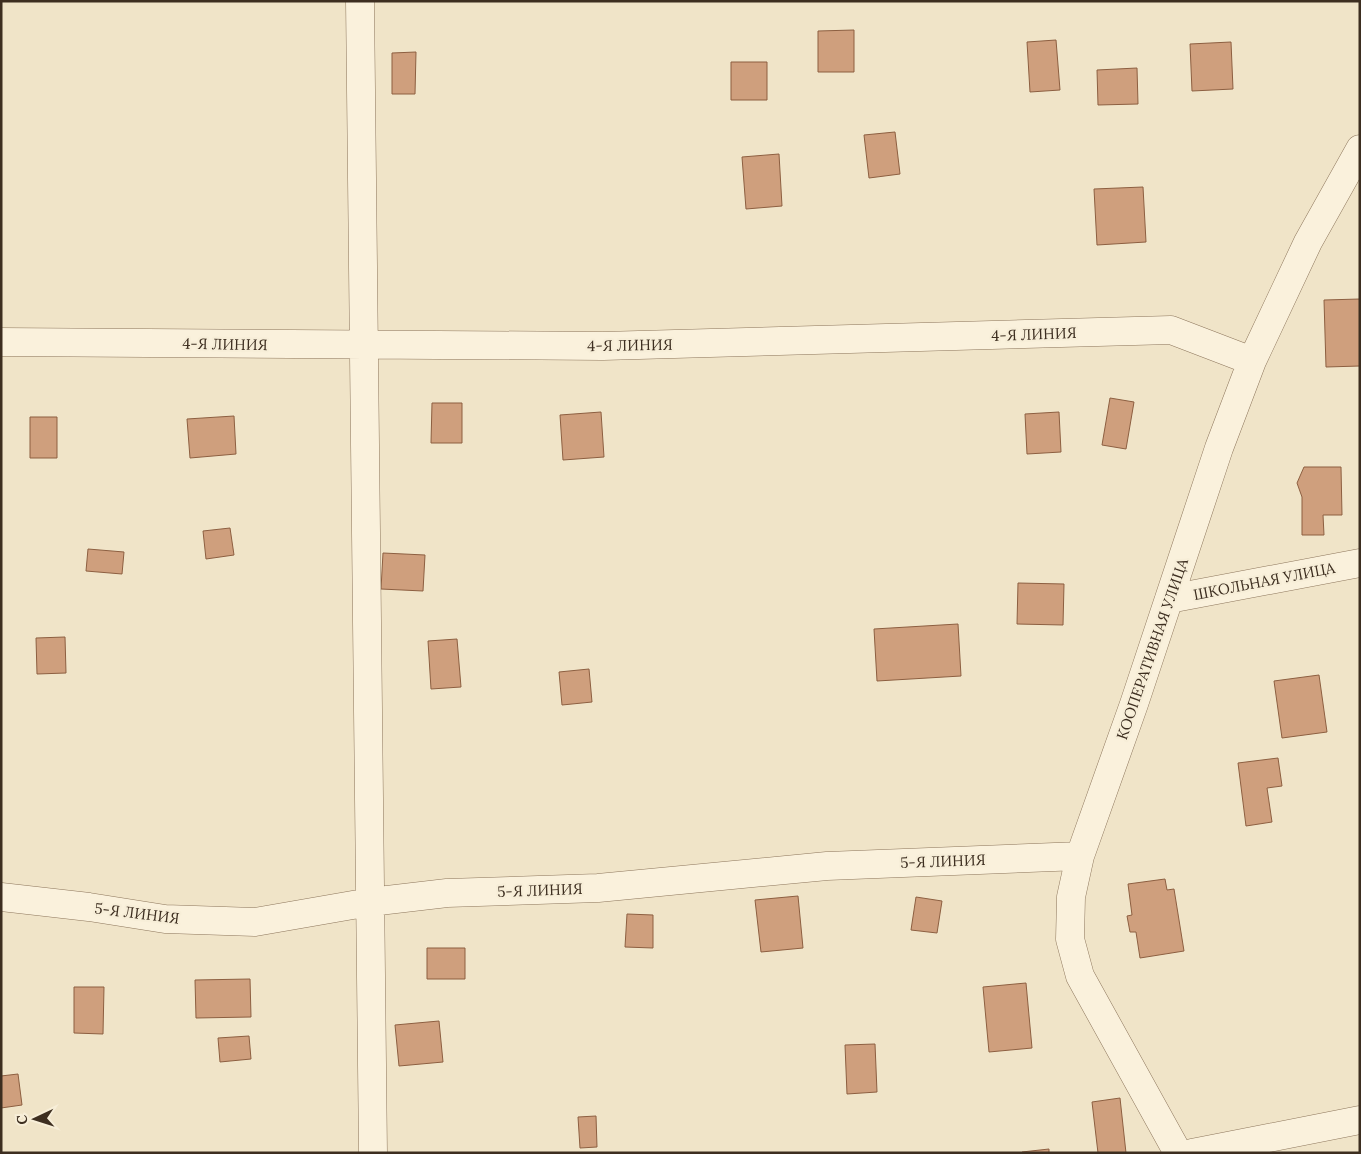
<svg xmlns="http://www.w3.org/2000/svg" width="1361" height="1154" font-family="Lora,serif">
<rect width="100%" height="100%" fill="#f0e4c8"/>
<!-- building -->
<path fill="#cf9f7d" stroke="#8d5f41" d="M854,30V72H818V31Z
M1056,40L1060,90L1030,92L1027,42Z
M1231,42L1233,89L1192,91L1190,44Z
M416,52L415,94H392V53Z
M731,62H767V100H731Z
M1137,68L1138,104L1098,105L1097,70Z
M895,132L900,174L869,178L864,135Z
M779,154L782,206L746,209L742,157Z
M1143,187L1146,242L1097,245L1094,189Z
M1360,299V366L1326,367L1324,300Z
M1110,398L1134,402L1126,449L1102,445Z
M432,403H462V443H431Z
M601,412L604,457L563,460L560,415Z
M1059,412L1061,452L1027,454L1025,414Z
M234,416L236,454L190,458L187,419Z
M30,417H57V458H30Z
M1304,467H1341L1342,515H1323L1324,535H1302V497L1297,483Z
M230,528L234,555L206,559L203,531Z
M88,549L124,552L122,574L86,571Z
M383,553L425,555L423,591L381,589Z
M1018,583L1064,584L1063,625L1017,624Z
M958,624L961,676L877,681L874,629Z
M65,637L66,673L37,674L36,638Z
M457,639L461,687L431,689L428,641Z
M589,669L592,702L562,705L559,672Z
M1319,675L1327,732L1282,738L1274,681Z
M1278,758L1282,786L1267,788L1272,822L1246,826L1238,763Z
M1165,879L1167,890L1174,889L1184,951L1140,958L1136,932H1130L1127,916L1132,915L1128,884Z
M798,896L803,948L761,952L755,900Z
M916,897L942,901L937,933L911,930Z
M627,914L653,915V948L625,947Z
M427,948H465V979H427Z
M250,979L251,1017L196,1018L195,980Z
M1026,983L1032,1048L989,1052L983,987Z
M74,987H104L103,1034L74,1033Z
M439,1021L443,1062L399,1066L395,1025Z
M249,1036L251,1059L220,1062L218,1038Z
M875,1044L877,1092L847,1094L845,1045Z
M18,1074L22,1105L1,1108V1076Z
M1120,1098L1126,1153H1098L1092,1102Z
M596,1116L597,1147L580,1148L578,1117Z
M1049,1149V1153H1022V1152Z"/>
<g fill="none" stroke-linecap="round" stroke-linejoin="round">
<!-- minor casing -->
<g stroke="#8d765c" stroke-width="29">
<path id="minor" d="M360,1L373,1153
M1,342L603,346L1171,330L1252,361
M1169,599L1360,563
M1,897L89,907L165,919L255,922L370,902L447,893L598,888L827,866L1080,856
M1178,1153L1080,976L1070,939L1071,897L1080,856L1134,704L1219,448L1252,361L1308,242L1360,149
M1192,1153L1360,1120"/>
</g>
<!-- minor -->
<use href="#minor" stroke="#faf1dc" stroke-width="28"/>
</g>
<g text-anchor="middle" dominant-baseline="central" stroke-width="4.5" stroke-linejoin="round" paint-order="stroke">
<!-- street labels -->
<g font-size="15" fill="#3d2e20" stroke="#f7eed8">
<text transform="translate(1034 334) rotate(-2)">4-Я ЛИНИЯ</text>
<text transform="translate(225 344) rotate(1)">4-Я ЛИНИЯ</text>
<text transform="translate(630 345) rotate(-1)">4-Я ЛИНИЯ</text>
<text transform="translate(1264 581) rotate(-11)">ШКОЛЬНАЯ УЛИЦА</text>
<text transform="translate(1152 649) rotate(-71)">КООПЕРАТИВНАЯ УЛИЦА</text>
<text transform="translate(943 861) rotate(-2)">5-Я ЛИНИЯ</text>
<text transform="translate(540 890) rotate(-2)">5-Я ЛИНИЯ</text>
<text transform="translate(137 913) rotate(7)">5-Я ЛИНИЯ</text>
</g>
</g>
<!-- border -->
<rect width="1361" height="1154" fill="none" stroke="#3d2e20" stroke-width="5"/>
<!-- north arrow -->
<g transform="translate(35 1119) rotate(266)" stroke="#f7eed8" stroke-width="4" paint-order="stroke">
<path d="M0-4L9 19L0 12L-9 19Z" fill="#3d2e20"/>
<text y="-8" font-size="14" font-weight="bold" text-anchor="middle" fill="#3d2e20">С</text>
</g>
</svg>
